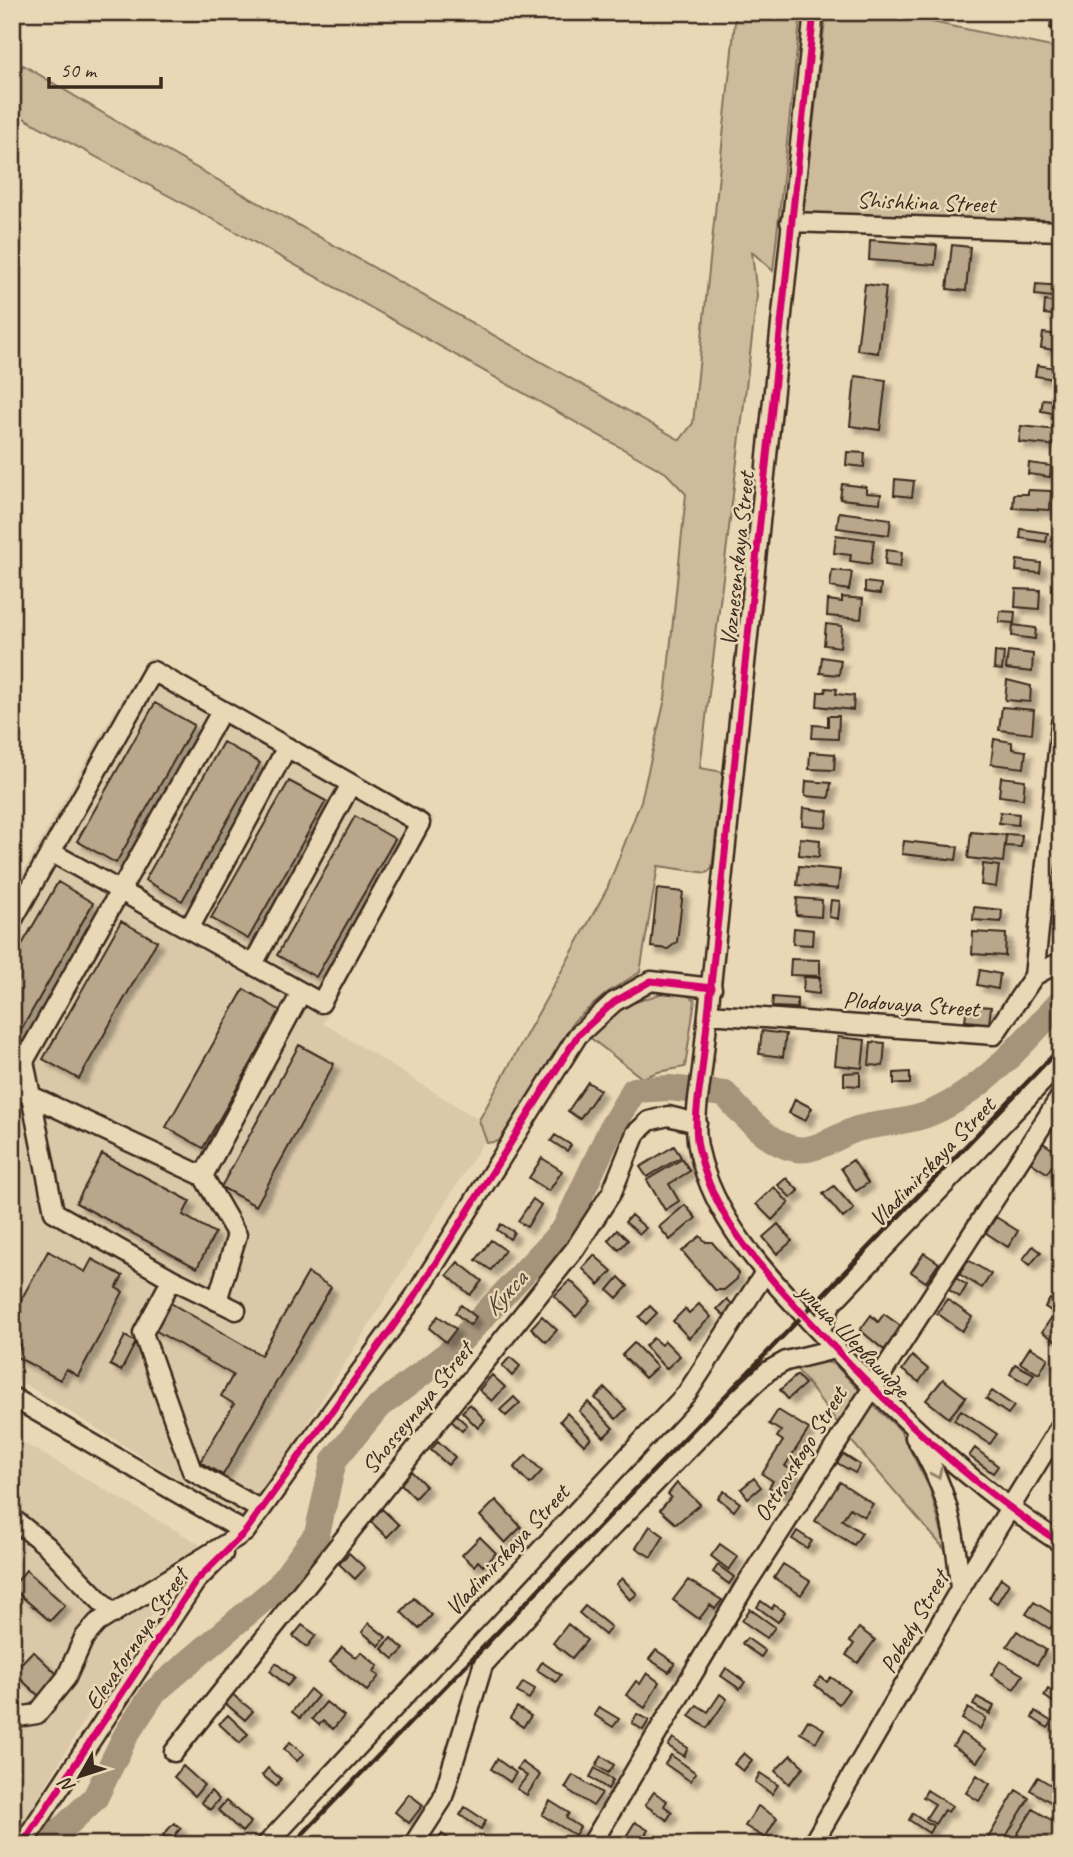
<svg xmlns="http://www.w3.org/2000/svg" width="1073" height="1857" font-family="Caveat,sans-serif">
<defs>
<filter id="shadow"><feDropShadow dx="6" dy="6" stdDeviation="2" flood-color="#0004"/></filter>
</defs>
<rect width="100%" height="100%" fill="#ead7b5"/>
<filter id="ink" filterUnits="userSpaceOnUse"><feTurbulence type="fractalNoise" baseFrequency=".0143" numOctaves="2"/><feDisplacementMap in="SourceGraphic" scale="14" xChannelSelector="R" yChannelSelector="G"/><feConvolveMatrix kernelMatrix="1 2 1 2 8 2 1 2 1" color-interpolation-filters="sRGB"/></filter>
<g filter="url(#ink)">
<!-- built -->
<path fill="#dbc8a8" d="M149,657L435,818L323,1023L479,1120L486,1138L246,1521L12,1376V1159L24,1147L12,1139V892L112,715Z
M12,1436L201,1545L123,1656L12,1842Z"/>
<!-- green -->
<path fill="#cebb9c" stroke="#84725d" stroke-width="2" d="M736,12H801L773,271L752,252L757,296L700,768L723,772L712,868L707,873L658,866L640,972L608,992L574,1021L501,1141L487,1143L479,1120L607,889L641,801L665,699L686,494L666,473L229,228L12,112V88L23,65L156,145L680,440L693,423Z
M826,12H884L1061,49V226L814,216L803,213Z
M663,993L685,994L695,1000L685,1067L658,1072L642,1078L588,1036L624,1006Z
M819,1361L834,1364L862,1393L840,1426L793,1364Z
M874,1406L900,1430L930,1489L947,1552L848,1437Z"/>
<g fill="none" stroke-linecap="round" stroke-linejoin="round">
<!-- river -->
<path stroke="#a6937a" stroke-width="26" d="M39,1845L60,1831L95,1798L126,1735L154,1692L279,1586L317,1534L334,1460L377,1408L451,1351L565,1228L612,1127L634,1090L669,1088L725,1094C744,1116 780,1158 812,1148C828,1144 842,1134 857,1129C879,1123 904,1123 926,1115C981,1094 1022,1043 1061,1002"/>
</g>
<!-- building -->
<path fill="#b9a68b" stroke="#3b2a1e" stroke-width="2" filter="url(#shadow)" d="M1052,12H1061L1059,29L1050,28Z
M870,240L937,245L935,265L869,260Z
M952,245L970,247L966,291L947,289Z
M865,284L886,287L878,353L857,350Z
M1036,284L1061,286V298L1035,295Z
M1045,301L1061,304V316L1044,314Z
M1043,333L1061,335V351L1041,348Z
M1037,365L1061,369V380L1035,376Z
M855,376L886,380L880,430L850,426Z
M1043,399L1061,401L1059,414L1041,411Z
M1021,426L1058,430L1057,446L1019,442Z
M847,452L865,453L864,467L846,465Z
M1029,463L1051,466L1050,477L1028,474Z
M895,479L914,481L912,497L894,495Z
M842,484L866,487V493L881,494L880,503L840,499Z
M1028,490L1051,491L1050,510L1013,508L1014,494H1028Z
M839,512L891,519L889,535L837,528Z
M1021,529L1048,533L1046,542L1020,538Z
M836,535L874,540L871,564L850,561L851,555L834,553Z
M886,550L902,552L900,567L885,565Z
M1017,560L1041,563L1040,573L1016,571Z
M832,570L852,572L849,590L830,587Z
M865,582L881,584L880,594L865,592Z
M1016,589L1040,590L1039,609L1015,607Z
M842,597L863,599L861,619L827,616L828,600L842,602Z
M1000,611L1015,612L1014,623L999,622Z
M826,624L842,626L840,647L824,645Z
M1013,625L1036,628L1035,639L1012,636Z
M1008,651L1033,654L1032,672L1006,669Z
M995,652L1004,653L1002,670L994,669Z
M822,657L841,660L839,675L820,673Z
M1007,680L1031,686L1030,702L1005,700Z
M826,688L837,689L836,694L854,696L853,710L817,706L818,692H825Z
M155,703L194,725L116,863L77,841Z
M1002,707L1034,710L1032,734L999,730Z
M828,716H839L838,739L812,738L813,725L828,726Z
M994,739L1012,742V749L1026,751L1024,768L991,764Z
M223,742L260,763L182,901L145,880Z
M810,752L835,754L834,770L809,769Z
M1001,777L1025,780L1023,799L999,796Z
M289,781L326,801L248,939L211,918Z
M806,781L831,783L829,798L805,796Z
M803,808L828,811L826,827L802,825Z
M1000,812L1019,814L1018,825L999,823Z
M355,816L395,839L316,977L277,955Z
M971,832L1006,835L1003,862L968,858Z
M1006,834L1022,835L1021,847L1005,846Z
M800,838L820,840L819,857L799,855Z
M904,841L958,847L956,860L902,854Z
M983,864L999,866L996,887L981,885Z
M799,866L840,870L838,889L797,885Z
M58,882L93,903L15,1041L12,1040V962Z
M657,889L683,892L677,942L668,949L651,947Z
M797,898L822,900L821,917L796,915Z
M831,900L840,901L838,919L829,917Z
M974,907L1002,910L1001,922L973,920Z
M121,921L157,941L79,1079L43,1059Z
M794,928L813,930L812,945L793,944Z
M973,932L1006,934L1005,956L972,954Z
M791,959L820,960V976L790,975Z
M980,970L1000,974L998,989L977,985Z
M804,977L820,978L819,994L803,992Z
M244,989L281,1011L203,1148L166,1127Z
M773,997L797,999V1008L772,1007Z
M967,1005L991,1007L989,1023L965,1021Z
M762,1031L786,1034L783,1057L759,1054Z
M838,1037L865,1040L862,1068L835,1065Z
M871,1042L885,1043L883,1066L869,1065Z
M299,1045L334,1064L256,1206L221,1187Z
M860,1072V1086L844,1085V1073Z
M910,1072V1084H894V1073Z
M588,1082L600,1090L580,1119L568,1111Z
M795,1099L812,1108L805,1121L789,1113Z
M555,1135L571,1145L567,1151L551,1141Z
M1043,1143L1060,1154L1047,1173L1030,1162Z
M674,1146L681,1157L647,1177L640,1167Z
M102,1154L190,1201L183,1215L215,1233L197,1268L76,1203Z
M542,1158L562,1171L549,1191L529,1178Z
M682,1159L690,1171L669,1184L679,1201L665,1210L647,1180Z
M853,1160L868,1183L856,1191L841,1168Z
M786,1178L799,1191L791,1198L778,1185Z
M834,1186L854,1209L843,1218L823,1194Z
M774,1187L789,1203L772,1220L756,1204Z
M533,1199L541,1205L527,1227L518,1221Z
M685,1205L696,1218L670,1240L659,1227Z
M631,1215L646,1228L640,1234L625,1222Z
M996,1217L1018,1231L1008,1247L986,1233Z
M501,1224L514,1232L510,1239L497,1230Z
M778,1224L792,1241L777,1254L763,1237Z
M617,1230L628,1240L619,1250L608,1240Z
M700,1236L706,1242H712L738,1273L737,1279L724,1290H715L682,1251Z
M491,1240L505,1250L491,1270L476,1260Z
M1033,1246L1041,1252L1030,1265L1023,1259Z
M48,1251L85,1272L92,1259L123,1276L116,1288L123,1292L78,1376L66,1369L60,1380L15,1356L21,1345L12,1340V1316Z
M924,1253L939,1263L926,1282L911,1272Z
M594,1255L612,1271L599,1285L582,1268Z
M968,1260L991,1274L982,1288L959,1274Z
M458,1262L482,1281L470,1295L447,1275Z
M308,1273L331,1287L223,1475L200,1462L234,1404L221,1396L233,1375L151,1328L167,1301L261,1355Z
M619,1277L628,1286L617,1298L608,1290Z
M956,1278L967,1285L960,1297L949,1290Z
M570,1280L591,1301L576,1317L554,1296Z
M727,1299L734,1306L725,1316L717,1309Z
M947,1299L972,1317L962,1331L937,1313Z
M1050,1299L1061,1306L1056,1314L1045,1307Z
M699,1304L711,1317L689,1338L673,1321L685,1309L689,1313Z
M461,1305L476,1317L470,1325L455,1313Z
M650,1306L657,1313L646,1324L639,1317Z
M884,1314L902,1327L884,1350L860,1330L871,1315L878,1322Z
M438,1316L456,1329L446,1342L429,1328Z
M542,1316L557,1330L546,1342L531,1328Z
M1051,1318L1061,1324V1344L1042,1332Z
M125,1336L136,1342L121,1371L110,1365Z
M653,1338L661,1345L665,1341L680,1356L666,1369L645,1346Z
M634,1343L657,1367L645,1378L622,1355Z
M1030,1347L1048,1358L1039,1374L1020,1363Z
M912,1356L928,1369L919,1382L902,1370Z
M510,1357L520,1366L512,1376L502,1366Z
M1015,1364L1034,1374L1028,1384L1010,1374Z
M492,1375L505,1387L492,1401L479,1390Z
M797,1375L805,1384L788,1399L780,1390Z
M943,1379L966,1397L949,1418L926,1400Z
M605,1388L626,1409L616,1419L595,1398Z
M992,1391L1014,1406L1008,1414L986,1399Z
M514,1397L520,1403L506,1416L500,1410Z
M588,1402L613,1428L604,1437L579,1411Z
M470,1404L485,1420L478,1428L462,1412Z
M778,1410L809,1429L785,1466L796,1473L782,1495L769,1487L773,1481L762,1474L783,1441L777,1437L781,1431L769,1424Z
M961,1410L997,1434L990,1444L954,1420Z
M454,1413L467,1425L462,1431L449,1419Z
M567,1413L591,1438L584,1445L560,1421Z
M438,1441L455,1457L448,1465L431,1450Z
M975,1448L998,1466L993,1473L969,1456Z
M843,1454L860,1465L855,1473L837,1463Z
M526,1455L542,1471L530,1484L514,1468Z
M411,1471L426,1486L415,1498L400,1483Z
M754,1478L761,1487L748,1498L741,1489Z
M840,1482L873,1504L864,1517L850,1508L842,1520L862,1533L854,1545L815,1521Z
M677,1483L700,1504L676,1524L660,1510L671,1497L668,1494Z
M724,1491L740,1503L734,1511L718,1498Z
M496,1500L521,1527L505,1543L480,1516Z
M382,1509L399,1525L387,1537L370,1521Z
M650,1526L664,1536L651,1557L636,1548Z
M797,1531L812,1541L807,1548L792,1539Z
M480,1537L496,1553L483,1566L478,1561L474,1566L462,1555Z
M720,1544L738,1557L729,1570L711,1556Z
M349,1553L365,1568L355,1579L339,1564Z
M783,1564L810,1581L801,1595L774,1578Z
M718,1565L734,1577L729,1584L713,1572Z
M26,1570L65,1605L50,1621L12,1588Z
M622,1578L637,1594L630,1600L616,1584Z
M1001,1578L1009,1584L997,1603L989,1598Z
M688,1580L722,1600L715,1609L710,1605L699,1619L673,1600Z
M414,1598L432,1615L419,1629L401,1612Z
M761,1601L772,1609L774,1605L785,1612L778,1622L757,1607Z
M1034,1602L1058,1617L1050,1629L1026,1614Z
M585,1606L611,1627L605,1635L579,1613Z
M750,1609L775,1627L767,1638L742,1621Z
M369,1623L386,1637L379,1646L362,1632Z
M568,1624L587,1640L572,1658L553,1643Z
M302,1625L316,1635L307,1647L293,1636Z
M859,1628L875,1640L858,1663L846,1655L854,1644L850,1641Z
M1017,1631L1046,1650L1037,1665L1007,1646Z
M391,1638L404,1649L394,1659L382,1649Z
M747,1638L765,1651L761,1657L742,1644Z
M342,1647L356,1658L361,1652L378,1666L373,1672L379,1676L367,1691L330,1662Z
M656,1650L675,1663L669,1672L649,1659Z
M33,1651L58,1675L39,1696L13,1672Z
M1000,1661L1023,1675L1014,1689L991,1675Z
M542,1662L561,1675L556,1682L537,1670Z
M276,1663L294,1678L287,1686L270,1671Z
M726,1668L745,1682L740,1689L721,1676Z
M647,1673L659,1682L645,1708L626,1695L636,1681L640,1684Z
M821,1677L827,1682L831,1677L849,1690L839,1704L815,1685Z
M523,1682L535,1689L529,1699L517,1692Z
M310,1689L318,1696L300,1718L292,1712Z
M1048,1689L1061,1697L1057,1705L1044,1696Z
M232,1694L253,1711L245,1720L225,1703Z
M720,1694L727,1699L707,1728L689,1716L697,1705L708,1712Z
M977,1697L994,1706L990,1714L973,1705Z
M326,1702L344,1716L333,1729L323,1721L319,1725L312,1719Z
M517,1707L531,1716L523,1727L510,1718Z
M599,1707L619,1719L613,1727L594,1715Z
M968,1708L986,1718L980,1729L962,1719Z
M1035,1711L1052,1722L1048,1728L1032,1718Z
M637,1714L649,1720L643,1730L632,1723Z
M228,1715L248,1734L240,1743L219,1724Z
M808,1720L824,1729L816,1742L800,1733Z
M961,1733L986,1749L977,1762L953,1746Z
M673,1738L688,1748L684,1756L668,1746Z
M290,1742L304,1754L297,1761L284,1749Z
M744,1753L752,1760L743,1771L734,1764Z
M671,1755L696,1773L690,1781L665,1764Z
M791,1755L804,1767L789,1784L775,1771Z
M602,1756L614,1765L608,1773L596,1765Z
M497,1759L516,1773L510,1782L491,1769Z
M522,1762L540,1775L527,1795L517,1789L527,1776L517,1769Z
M183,1766L204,1785L195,1796L174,1777Z
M268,1768L281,1779L276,1786L262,1775Z
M595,1768L613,1780L608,1789L590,1777Z
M760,1773L778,1785L772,1794L755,1782Z
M573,1775L602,1793L593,1806L565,1788Z
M977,1775L990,1784L979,1801L966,1793Z
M1038,1777L1061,1791V1808L1030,1790Z
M927,1790L952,1806L948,1812L944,1810L935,1824L926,1818L935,1804L923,1797Z
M1016,1790L1029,1798L1001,1845H984Z
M211,1791L219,1799L210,1810L201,1802Z
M654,1792L667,1801L664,1806L672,1812L667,1820L645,1805Z
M409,1794L423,1805L409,1823L395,1812Z
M226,1801L251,1822L242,1832L218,1810Z
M550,1801L569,1813L566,1818L580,1827L575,1835L542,1815Z
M758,1806L777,1818L765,1838L745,1826Z
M465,1807L486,1821L481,1829L460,1815Z
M1033,1809L1061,1826V1837L1056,1845H1033L1017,1835Z
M913,1813L933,1826L929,1833L909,1820Z
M635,1822L648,1830L640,1843L627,1835Z
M174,1823L181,1828L170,1841L163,1835Z
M442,1834L457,1845H434Z"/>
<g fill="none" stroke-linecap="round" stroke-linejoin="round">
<!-- minor casing -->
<g stroke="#3b2a1e" stroke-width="23">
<path id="minor" d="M814,12L703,1061C700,1090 692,1123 699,1151C715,1223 770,1278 818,1330C891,1409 970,1485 1061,1543
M790,222L1061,231
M222,710L24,1061L54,1212L172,1279L236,1310
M12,921L153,671L420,823L321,1003L51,852
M189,929L287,747
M253,964L351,784
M1034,976L1061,961
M709,1014L994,1035L1034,976L1061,723
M12,1087L203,1176L237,1235L217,1301
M203,1176L301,993
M172,1279L143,1333L192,1471L261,1510
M820,1332L831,1304L1061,1062
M12,1397L245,1532
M915,1437C947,1484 956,1533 960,1589
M12,1518L47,1546L113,1614
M12,1718L37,1714L66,1678L84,1638L97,1623L245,1532L415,1296L578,1035L614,1002L651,981L712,988
M174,1752L575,1249L612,1192L636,1133L649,1121L668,1116L697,1123
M22,1845L196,1581L223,1554
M266,1845L687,1393L764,1274
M413,1845L442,1800L483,1665L548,1593L718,1418L768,1371L786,1361L835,1349
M591,1845L745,1586L1061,1096
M812,1845L960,1589L1061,1425"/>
</g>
<!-- minor -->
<use href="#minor" stroke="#ead7b5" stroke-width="18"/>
<!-- rail -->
<path stroke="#3b2a1e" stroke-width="4.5" d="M292,1845C548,1578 806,1315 1061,1047"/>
<!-- cycleway casing -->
<g stroke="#ead7b5" stroke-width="11">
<path id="cycleway" d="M814,12L703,1061C700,1090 692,1123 699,1151C715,1223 770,1278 818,1330C891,1409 970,1485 1061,1543
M22,1845L196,1581L245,1532L415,1296L578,1035L614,1002L651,981L712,988"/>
</g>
<!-- cycleway -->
<use href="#cycleway" stroke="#d6006c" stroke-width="7"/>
</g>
<!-- one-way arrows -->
<defs><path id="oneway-chevron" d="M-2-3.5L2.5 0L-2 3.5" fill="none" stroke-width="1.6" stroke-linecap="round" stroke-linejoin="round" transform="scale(1.75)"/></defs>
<use stroke="#92806a" href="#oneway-chevron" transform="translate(937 1474) rotate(66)"/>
</g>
<g text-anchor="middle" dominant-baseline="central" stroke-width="5" stroke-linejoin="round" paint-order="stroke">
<!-- street labels -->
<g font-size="24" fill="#3b2a1e" stroke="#ead7b5">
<text transform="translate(926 202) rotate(2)">Shishkina Street</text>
<text transform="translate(737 559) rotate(-84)">Voznesenskaya Street</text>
<text transform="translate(911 1004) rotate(4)">Plodovaya Street</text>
<text transform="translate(932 1162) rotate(-46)">Vladimirskaya Street</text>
<text transform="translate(854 1340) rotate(46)">улица Шервашидзе</text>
<text transform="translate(417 1408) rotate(-51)">Shosseynaya Street</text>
<text transform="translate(800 1454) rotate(-58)">Ostrovskogo Street</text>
<text transform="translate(507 1550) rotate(-47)">Vladimirskaya Street</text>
<text transform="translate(914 1622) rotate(-60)">Pobedy Street</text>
<text transform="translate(136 1639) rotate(-56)">Elevatornaya Street</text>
</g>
<!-- water labels -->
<g font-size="26" font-style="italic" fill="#564435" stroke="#ead7b5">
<text transform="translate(505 1293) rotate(-47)">Кукса</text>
</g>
</g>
<!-- margin -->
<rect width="1073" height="1857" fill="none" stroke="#ead7b5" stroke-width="42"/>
<rect x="21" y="21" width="1031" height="1815" fill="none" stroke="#3b2a1e" stroke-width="2.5" filter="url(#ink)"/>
<!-- north arrow -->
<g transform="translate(80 1776) rotate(231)" stroke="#ead7b5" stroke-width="5" paint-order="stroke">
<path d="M0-5L12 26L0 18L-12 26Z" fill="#3b2a1e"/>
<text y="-10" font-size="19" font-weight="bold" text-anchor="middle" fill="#3b2a1e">N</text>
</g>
<!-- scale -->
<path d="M49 77v10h112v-10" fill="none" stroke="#3b2a1e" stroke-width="3.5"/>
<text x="60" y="77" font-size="21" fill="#3b2a1e" stroke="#ead7b5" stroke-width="5" paint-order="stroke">50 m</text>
</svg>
